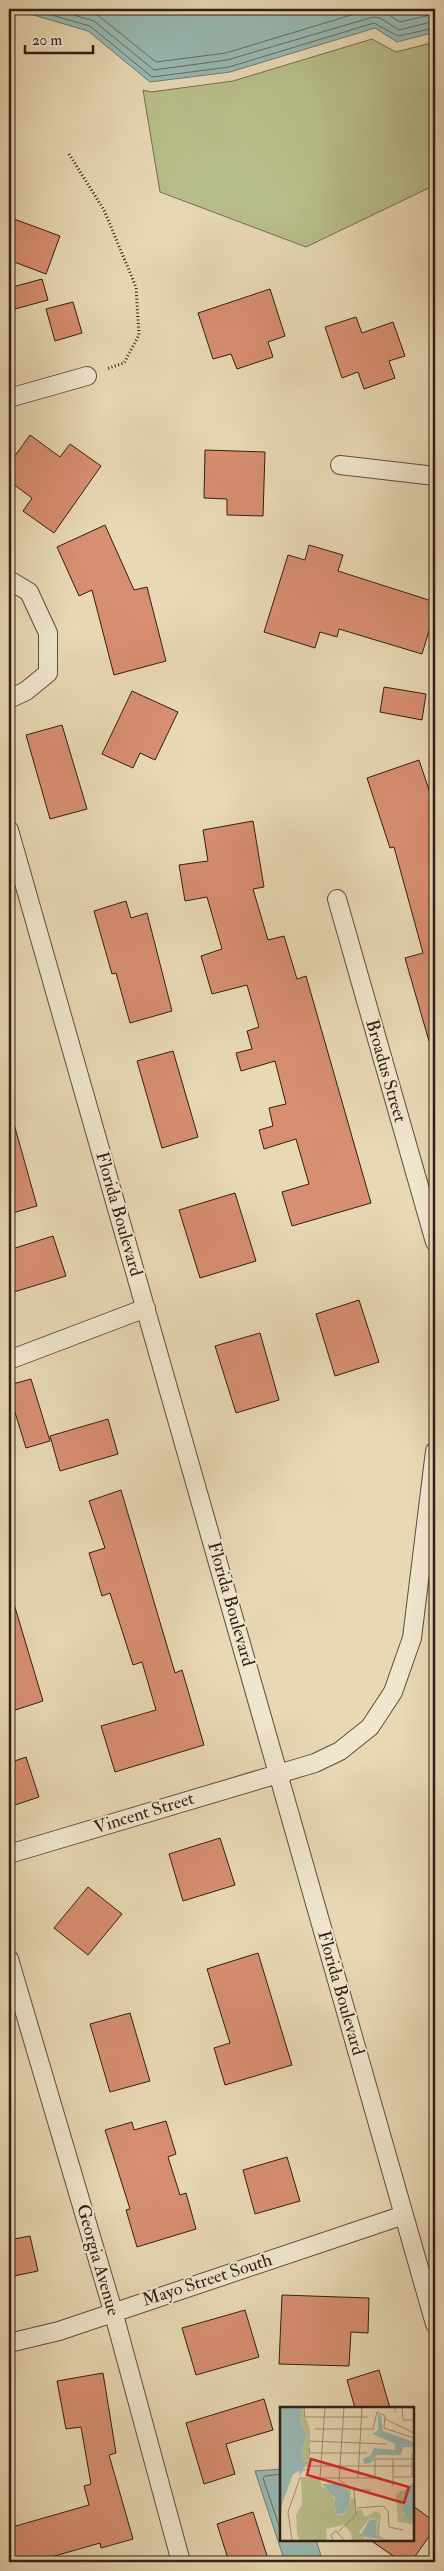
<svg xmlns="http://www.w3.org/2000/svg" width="444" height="2571" font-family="'IM FELL Double Pica',serif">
<rect width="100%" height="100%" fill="#e8d8b4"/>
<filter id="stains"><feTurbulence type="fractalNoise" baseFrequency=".004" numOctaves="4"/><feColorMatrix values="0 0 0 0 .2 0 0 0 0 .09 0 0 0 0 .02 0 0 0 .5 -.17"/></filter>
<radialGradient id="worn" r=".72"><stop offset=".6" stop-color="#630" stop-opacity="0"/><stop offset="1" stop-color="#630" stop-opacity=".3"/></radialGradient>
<!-- green -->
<path fill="#b8be8b" stroke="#746e50" d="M372,39L396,52L435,42V185L306,247L160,192L143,90L151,92L233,81Z"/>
<!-- water -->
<path fill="#98b9b3" stroke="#6e7b74" d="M13,9H435V32L397,42L375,28L230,72L150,82L88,31Z
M281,2469L282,2540H316L323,2562H285L255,2471Z"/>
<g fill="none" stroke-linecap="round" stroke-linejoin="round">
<!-- shore -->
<path stroke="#646c64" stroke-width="1" d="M31,9L90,26L152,77L229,67L374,23L398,36L435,28
M53,9L94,21L154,70L227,60L373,17L380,18L399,30L435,21
M80,9L99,16L156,62L226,53L371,9L383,11L400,22L435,14
M282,2474L265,2476L263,2478L282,2535"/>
</g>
<!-- building -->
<path fill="#d78e71" stroke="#301e16" d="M14,219L60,236L46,274L9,260V233Z
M42,279L48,300L15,309L9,288Z
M270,289L285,336L268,342L273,357L237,369L231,354L213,359L198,313Z
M73,302L82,333L55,341L46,309Z
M356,317L362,333L393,322L405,356L389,361L395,378L364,389L358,372L342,378L325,327Z
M30,435L60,457L70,444L101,466L54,533L23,511L32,498L9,481V464Z
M205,450L265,452L263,516L227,515V499L204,498Z
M105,525L134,590L147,587L166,661L114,675L92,590L79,596L57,547Z
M309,545L343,555L338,571L435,602V611L422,654L339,629L337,637L320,632L315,648L264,632L288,555L305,560Z
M384,687L426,694L422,720L380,712Z
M132,691L178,712L155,760L140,753L133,768L102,754Z
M62,725L87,809L50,819L26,735Z
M419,760L431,796L435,794V1041H429L405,958L423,953L394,847L390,848L367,778Z
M253,821L264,887L253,889L268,940L284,936L297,979L306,976L371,1203L292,1226L282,1192L309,1184L296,1139L264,1149L259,1130L273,1126L269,1108L286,1104L275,1061L241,1071L236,1053L252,1049L247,1031L259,1027L247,985L212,994L201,956L222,949L207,897L185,901L179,865L208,861L203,830Z
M126,901L131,918L147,913L172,1011L130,1023L116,973L112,974L94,911Z
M173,1051L198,1137L162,1148L137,1061Z
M14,1124L37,1206L9,1214V1125Z
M235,1193L256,1261L200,1278L179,1210Z
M53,1236L66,1276L14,1292L9,1276V1250Z
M359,1300L379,1362L335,1376L316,1314Z
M260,1333L279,1400L236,1413L215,1346Z
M31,1379L50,1441L26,1448L9,1393V1385Z
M108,1419L118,1454L60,1471L50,1436Z
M121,1490L175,1673L182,1670L204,1745L115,1772L101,1726L156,1710L142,1662L133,1665L110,1593L102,1596L89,1553L105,1548L89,1501Z
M9,1604H14L43,1701L9,1712Z
M26,1757L39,1797L9,1807V1763Z
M220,1838L235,1885L183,1901L169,1854Z
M88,1887L122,1914L88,1955L54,1928Z
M258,1953L292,2065L225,2085L214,2048L230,2043L207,1969Z
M130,2013L150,2081L110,2092L90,2024Z
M166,2121L176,2154L168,2157L180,2195L186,2193L196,2229L137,2247L126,2210L130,2209L105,2130L132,2122L134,2130Z
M287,2157L300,2201L255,2214L243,2170Z
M30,2236L38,2271L9,2277V2240Z
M282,2295L369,2298L368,2333L351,2332L349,2366L279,2364Z
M245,2310L259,2357L196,2375L182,2328Z
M379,2370L390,2408H355L347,2380Z
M103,2373L116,2453L109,2455L133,2539L101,2548L100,2543L34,2562H9V2528L89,2505L84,2486L91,2484L81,2427L66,2429L57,2381Z
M264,2399L273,2430L226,2444L235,2474L204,2484L186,2423Z
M413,2506L435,2522V2528L411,2562H402L370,2540H413Z
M253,2512L269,2562H229L217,2524Z"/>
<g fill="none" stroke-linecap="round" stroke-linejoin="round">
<!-- minor casing -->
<g stroke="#5e4c3e" stroke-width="20">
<path id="minor" d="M9,398L87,376
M340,465L435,476
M9,580L29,592L48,633V673L26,691L9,699
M9,830L435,2324
M337,899L435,1242
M9,1360L146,1308
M9,1854L315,1763L340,1751L370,1727L393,1692L412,1638L435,1451
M9,1959L113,2311L181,2562
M9,2343L59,2331L404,2215"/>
</g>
<!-- path -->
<path stroke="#301e16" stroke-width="3" stroke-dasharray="1 2.5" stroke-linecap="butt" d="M69,154L104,210L136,287L139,335L124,363L106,369"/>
<!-- minor -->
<use href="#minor" stroke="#f0e6ce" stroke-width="18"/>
</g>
<g text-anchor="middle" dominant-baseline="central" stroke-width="4" stroke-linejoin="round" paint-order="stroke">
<!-- street labels -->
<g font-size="18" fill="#301e16" stroke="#f0e6ce">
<text transform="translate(386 1071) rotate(74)">Broadus Street</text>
<text transform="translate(119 1214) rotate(74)">Florida Boulevard</text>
<text transform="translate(231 1604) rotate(74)">Florida Boulevard</text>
<text transform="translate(144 1813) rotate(-17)">Vincent Street</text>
<text transform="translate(341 1993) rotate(74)">Florida Boulevard</text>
<text transform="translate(98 2260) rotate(74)">Georgia Avenue</text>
<text transform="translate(207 2280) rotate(-18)">Mayo Street South</text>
</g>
</g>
<!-- overview -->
<g transform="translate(280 2407)">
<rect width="134" height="134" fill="#e8d8b4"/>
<path d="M22,0L30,22V58H24L27,54L23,53L22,44L27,30L20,16ZM21,72H40L42,80L48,81L54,92L53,101L56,102L53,107L62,108L69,102L71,89L61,78L71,82V91L76,92L74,110L63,118L46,122L47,133H20L17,127L16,108L22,97ZM120,84H124L123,107L134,115V120L132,117L118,115L116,88ZM81,102L85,110L96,104L101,108L99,130L96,125L98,112H91V109L79,125L85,132L90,131L94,133H72L71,126L64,118L77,103Z" fill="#b8be8b"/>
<path d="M0,0H22L20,16L27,28L22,44L23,53L28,55L23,62H32L22,64L20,69L19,64L13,67L0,103ZM98,7L101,9L103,24L134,35V40H123L121,48H97L91,56L84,57L83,52L91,48L94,41L115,43V37L93,27L98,23ZM134,75V114L125,110L123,103L124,84ZM42,77H58L66,82L70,89L69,102L62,107H53L57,102L53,101L55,91ZM91,110V113L97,112L96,127L107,133L80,129Z" fill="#98b9b3"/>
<path fill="none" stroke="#9e8e75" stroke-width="1" d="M24,0L25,10H88M64,0L59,73L74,83H91M122,0L123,13H134M115,5V0L134,1M105,12L134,26M35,22H93L97,5L105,9L104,21L134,31M29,34L107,37M29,41L30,46H87M113,52V79M26,59H134M114,70H132V46M40,71L45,0M78,71L82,0M95,71V52H134M77,101L103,99L108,104L109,120L123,123M58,125L76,108L74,83M12,133L8,105L20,71H102M53,133L51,128L56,124L64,133"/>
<path fill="#d62828" fill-opacity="0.15" stroke="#d62828" stroke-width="2.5" d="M31,52L129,80L124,96L27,68Z"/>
<rect width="134" height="134" fill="none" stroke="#301e16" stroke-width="2.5"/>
</g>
<!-- margin -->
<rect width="444" height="2571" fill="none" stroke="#e8d8b4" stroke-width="30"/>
<rect x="10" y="10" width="424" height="2551" fill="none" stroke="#301e16" stroke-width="2.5"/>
<rect x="15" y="15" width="414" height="2541" fill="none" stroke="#301e16"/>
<!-- scale -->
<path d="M25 45v8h68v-8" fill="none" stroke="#301e16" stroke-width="2.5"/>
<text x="32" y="45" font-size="15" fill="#301e16" stroke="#f0e6ce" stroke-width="4" paint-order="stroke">20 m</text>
<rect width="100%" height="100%" filter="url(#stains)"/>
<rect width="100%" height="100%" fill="url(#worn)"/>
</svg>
